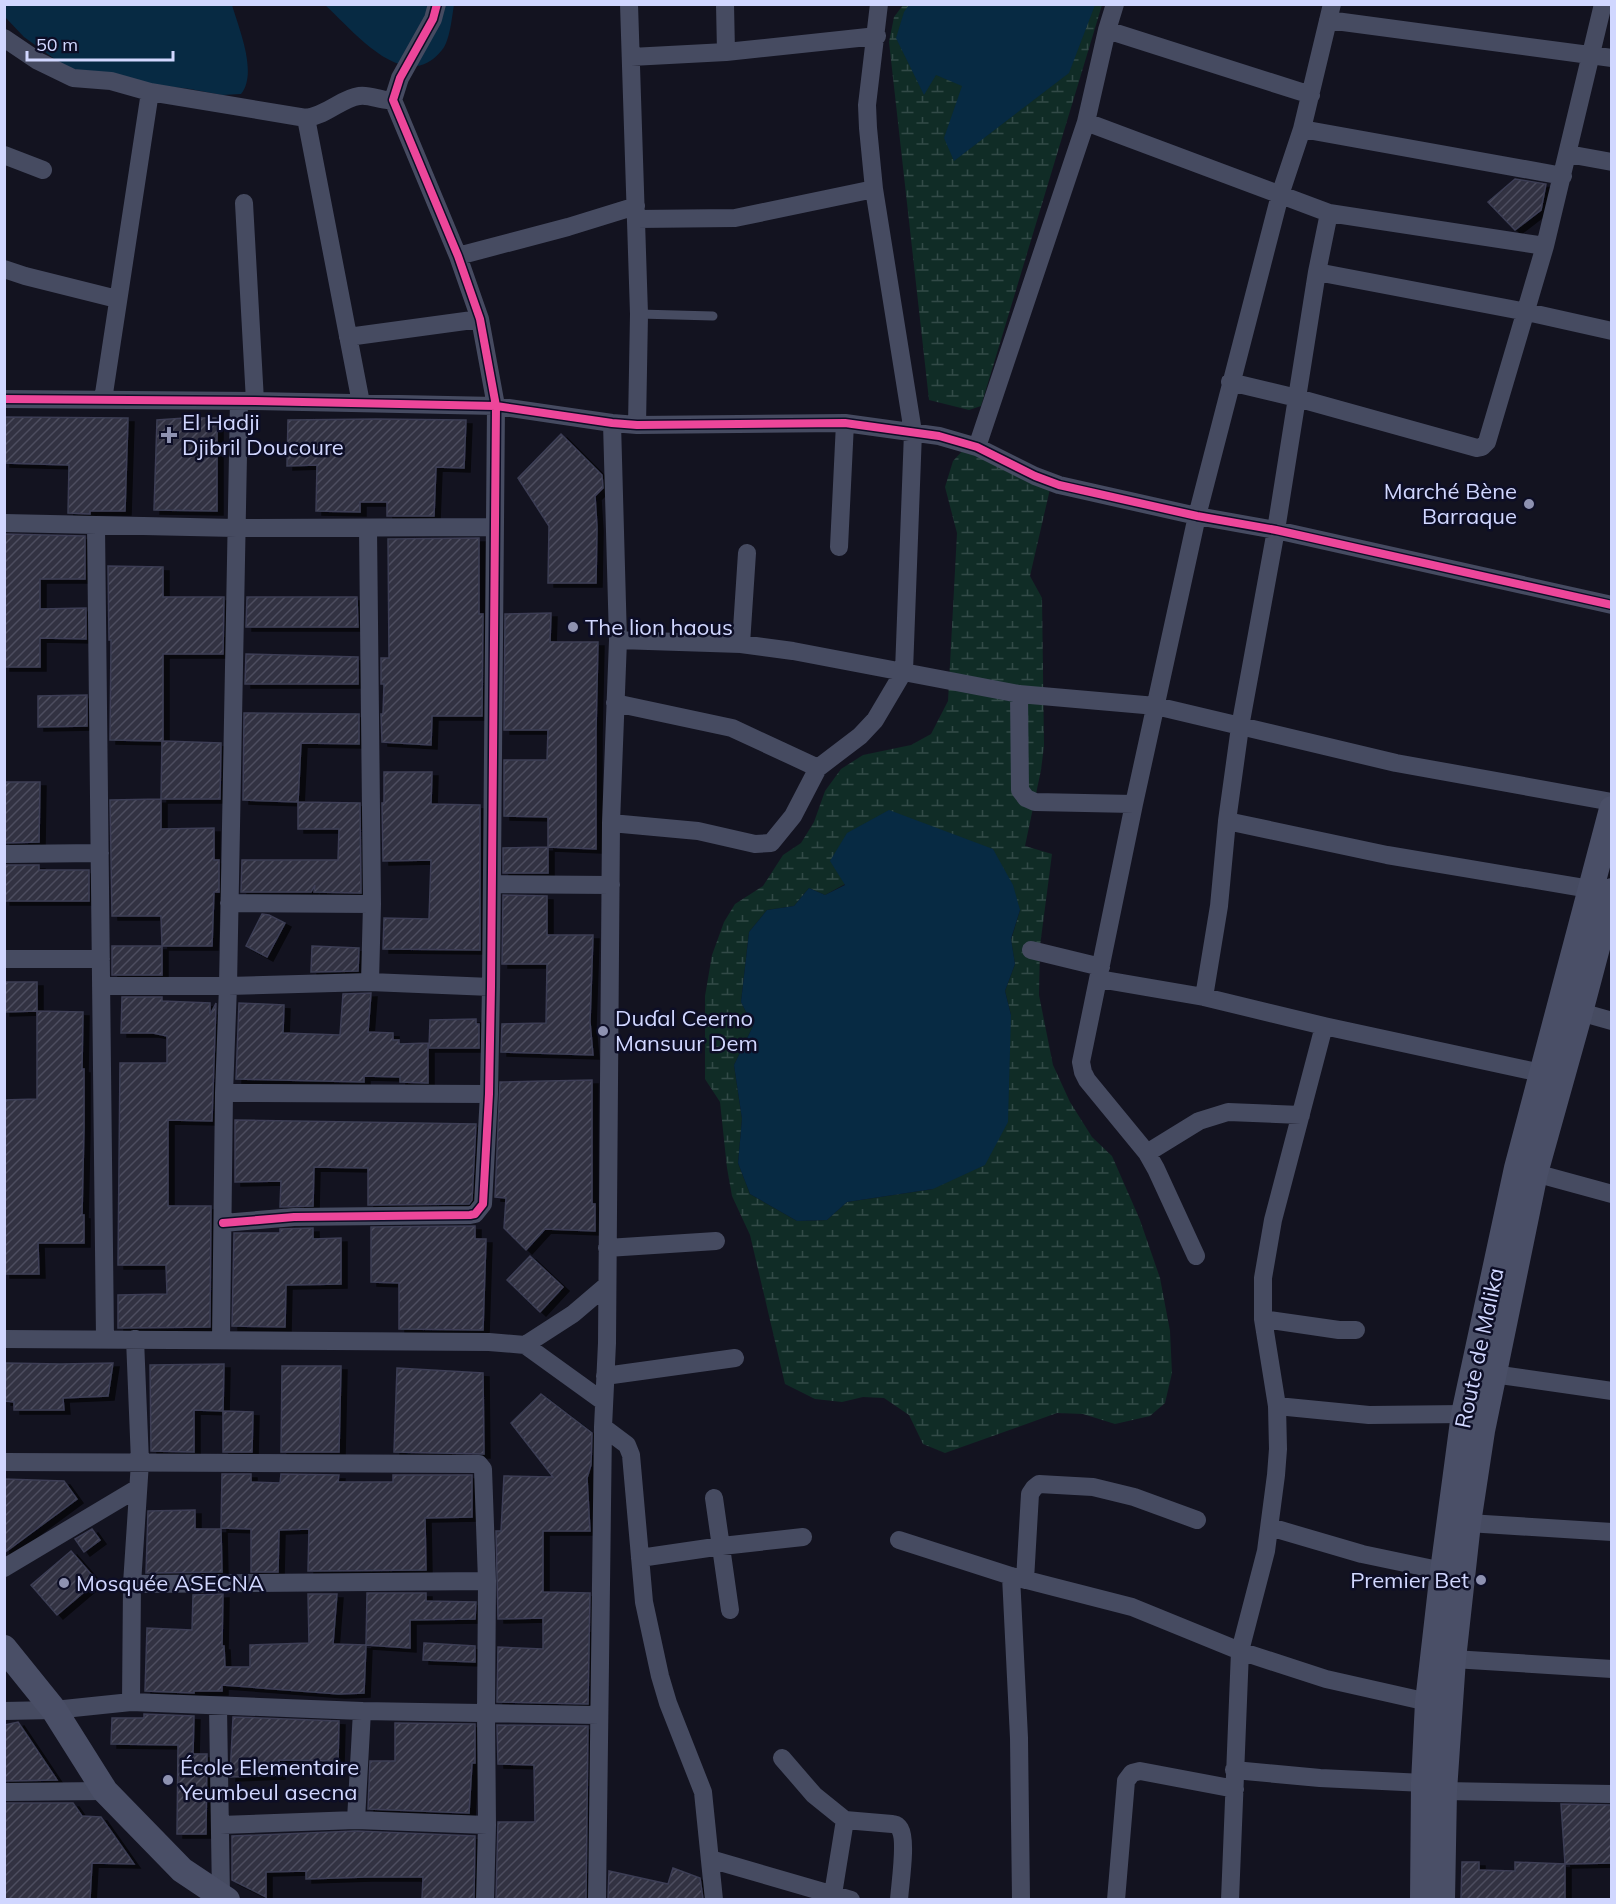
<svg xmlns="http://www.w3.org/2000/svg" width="1616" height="1904" font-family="Mulish,sans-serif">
<defs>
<pattern id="wetland-marsh" width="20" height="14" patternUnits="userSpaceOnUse" patternTransform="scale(1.5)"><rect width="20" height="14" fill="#102c26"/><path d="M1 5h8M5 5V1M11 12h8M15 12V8" fill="none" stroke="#324a47"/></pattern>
<pattern id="building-hatch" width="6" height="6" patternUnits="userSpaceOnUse" patternTransform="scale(1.5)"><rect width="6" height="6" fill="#303142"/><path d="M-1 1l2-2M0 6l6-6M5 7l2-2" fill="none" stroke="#4d4e5e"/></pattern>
<filter id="shadow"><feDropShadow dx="6" dy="4" stdDeviation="0" flood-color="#0009"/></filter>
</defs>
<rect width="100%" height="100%" fill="#131320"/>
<!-- wetland -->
<path fill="url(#wetland-marsh)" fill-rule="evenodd" d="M903,5H1102L981,406L969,410L929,400L889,42L894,17Z
M966,447L1050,489L1030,576L1042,598L1044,746L1041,770L1025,846L1052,854L1040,946L1039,995L1053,1065L1070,1102L1092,1137L1112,1156L1140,1220L1160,1278L1170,1331L1172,1373L1165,1403L1150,1416L1115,1424L1083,1414L1057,1413L945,1453L923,1444L909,1415L884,1398L863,1397L842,1402L815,1399L785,1384L750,1235L732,1196L727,1168L720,1102L705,1079V996L712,955L724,922L735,904L763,886L783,855L801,843L814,822L825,791L841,769L863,755L911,745L931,734L948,701L957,533L945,487L953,461ZM845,884L1020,910L1011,940L1015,964L1005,991L1011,1015L933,1189L847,1202L827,1220L797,1221L750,1194L738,1163L742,1119L734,1065L753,1026L741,1002L749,932L767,910L794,906L809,888L825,895Z"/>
<!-- water -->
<path fill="#072a43" d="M5,5H232C239,29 258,73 241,94L222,95L190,89L139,83L67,68L24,37L5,17Z
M325,5H454C452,16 450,41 442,50C405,97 353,30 325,5Z
M909,5V4L1095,5L1069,73L954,161L944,138L962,86L936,75L924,95L896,38L904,12Z
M889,810L993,849L1013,885L1020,910L1011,939L1015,964L1005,991L1011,1015L1008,1122L985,1165L933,1189L847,1202L827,1220L797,1221L750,1194L738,1163L742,1119L734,1065L753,1026L741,1002L749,932L767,910L794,906L809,888L825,895L845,885L830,861L847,833Z"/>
<!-- building -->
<path fill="url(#building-hatch)" stroke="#3c3e54" stroke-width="1.5" filter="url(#shadow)" d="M1515,179L1546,184L1541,210L1515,230L1488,202Z
M4,417L128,418L125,511H90V514L68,513L69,465L4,463Z
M185,418H217V511L154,510L157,420Z
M376,419L466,420L464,468L436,467L434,516H387V502H360V512L316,511L317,465L287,466L288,420Z
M561,434L602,475L603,488L595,496L597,527L596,583H548L549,526L518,478Z
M4,534L85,536V579H40V609L86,608V639L40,638V667H4Z
M479,538V614H483L482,716H432L431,745L382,742L381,714H383L384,684H381V658H389L388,539Z
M108,566L163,567V597H224L223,654H163V741L221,743L220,799H161L162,741L110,740L111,640H109Z
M247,597H357L358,627H246Z
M551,613L550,642H598L596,732V849L548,847V817L504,816V760H547L548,730H504L505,614Z
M246,654L358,657V684H245Z
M87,695V726L38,727V696Z
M244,713L359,714V744L301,743L298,802L243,800Z
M384,772H432L431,804L480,805V950L383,949L384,918L429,919L431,860L383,861L382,803H384Z
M4,782H40L39,842L4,843Z
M161,799V829L214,828V860H219V892H214L212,946H162L161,916H112L110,800Z
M298,802L360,803L361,893L314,892L315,885L311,892H241L242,860H338L339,829H298Z
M548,847V873H503V848Z
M4,865H39V870H89V901H4Z
M503,895L547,896V935H593L590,1022L593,1055L501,1052L502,1024L546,1023L547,964H502Z
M262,914L269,915L285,923L267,957L246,946Z
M112,946H162V975H112Z
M312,946L359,948L358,971L311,972Z
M4,982H37V1011L4,1012Z
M371,993L368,1032L393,1033V1040H399V1044L428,1043V1083L400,1082V1077L364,1076V1082L236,1079L239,1003L284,1005L283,1033L340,1035L343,994Z
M122,997H162V1001L210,1003V1015L216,1003L212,1121L168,1120V1206H211L210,1327L118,1328V1295L167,1294L166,1265H118L120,1063H167V1036L153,1033H121Z
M37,1011L83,1012L82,1069H84V1128L82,1215H84V1243H38L39,1274H4V1100L37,1099Z
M476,1019V1024H479V1048H429L430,1020Z
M592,1080V1204H595V1231L545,1229L526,1250L504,1228L506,1198L495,1197L500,1082Z
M235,1120L476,1124L472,1200L469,1204L368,1205V1168L314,1167L313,1206L280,1207L281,1181L235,1182Z
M475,1226V1239H486L483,1330L399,1329V1283L371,1282V1227Z
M313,1228V1239L341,1238V1284L286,1285L285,1327L232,1326L234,1233H280V1229Z
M530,1256L563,1287L540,1312L507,1280Z
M6,1363L61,1364L113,1363L108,1396L63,1398L64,1410H14V1402L5,1401Z
M224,1364L223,1411L194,1410V1452L151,1451L150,1365Z
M282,1366H341L339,1452H281Z
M397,1368L483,1373L484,1454L394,1452Z
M541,1394L592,1433L591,1465L587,1478L590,1531H543V1592L590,1593L588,1704L497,1702L498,1647L543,1649V1618L498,1619L496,1531H501L504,1476L553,1477L511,1423Z
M223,1411L253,1412L252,1452H223Z
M222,1474H251V1482L280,1483L281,1474L339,1475L338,1482H393V1475H472V1517L425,1518L426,1570L308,1571L309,1529L279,1530L278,1572H251V1529L221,1528Z
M4,1479L64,1481L77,1499L4,1553Z
M195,1510V1529H221L222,1572L146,1573L148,1511Z
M92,1529L100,1540L84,1552L75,1539Z
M71,1551L97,1581L57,1615L31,1585Z
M367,1593H426V1601L476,1602L475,1619L410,1620V1648L366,1645Z
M223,1594L222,1646H224L225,1667H250V1645L309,1643L308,1594H337L333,1644L366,1645L364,1693L339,1694L222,1685V1691H194V1693L145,1691L147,1628L192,1630L193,1595Z
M424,1643L475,1646V1662L423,1660Z
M144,1714L194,1716L193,1754H207L206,1834H177L178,1745L111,1744L112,1718H144Z
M233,1717L339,1721L338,1761L279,1760V1775L230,1777Z
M18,1722L57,1780L4,1781V1725Z
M395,1723L475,1724V1763H472L469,1813L368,1809L370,1761H395Z
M497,1725L588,1726L586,1899H496L498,1822H535L534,1765L498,1764Z
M6,1803H73L82,1816L101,1817L134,1864L92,1863L90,1899H4V1828Z
M1561,1804L1611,1805V1863L1565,1864Z
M356,1831L475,1836L474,1899H422L423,1877H366L306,1879V1871L266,1872V1897L232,1880V1836Z
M1462,1862H1479V1870L1515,1871V1862L1565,1864V1899H1461Z
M673,1868L700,1878L703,1899H608L609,1871L668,1884Z"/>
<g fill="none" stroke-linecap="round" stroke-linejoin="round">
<!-- lane -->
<path stroke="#464b61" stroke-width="9" d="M639,314L713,316"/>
<!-- street -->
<path stroke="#464b61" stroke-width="18" d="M629,4L639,314L637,425
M725,4L726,52
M1328,20L1612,58
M1107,30L1311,95
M4,38L38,61L73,78L111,81L150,92L306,118C328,115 342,98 359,96C371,94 382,102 393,100
M631,57L726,52L877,36
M306,118L361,403
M1086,122L1329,213L1545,246
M1302,129L1563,176
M1568,154L1612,162
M4,155L43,170
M244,203L255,401
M636,219L735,218L874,189
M458,256L568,227L636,206
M4,269L25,276L117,299
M1317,272L1527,312L1612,331
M348,337L480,319
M1230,382L1297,398L1477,448L1482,447L1487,442L1545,246L1603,4
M4,399L255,401L496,406L612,423L637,425L845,423L939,436L977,447L1035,476L1059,485L1197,516L1276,530L1612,605
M103,400L150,92
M977,447L1086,122L1107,30L1115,4
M4,523L236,528L495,527
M96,526L105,1339
M368,528L372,904L370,982
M839,547L845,423
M618,640L741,644L793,651L1019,694L1156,706L1396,763L1612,802
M741,644L747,553
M1019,694L1020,790L1026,798L1035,802L1134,804
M615,703L732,728L818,768
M1227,821L1387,855L1590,889
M611,823L698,831L755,844L771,843L793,816L818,768L860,736L875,720L904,671L913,432L874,189L868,128L867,105L879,4
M4,854L100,853
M492,884L611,885
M229,903L372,904
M1031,950L1101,967
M4,959H101
M1099,979L1204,997L1324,1026L1541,1073
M101,986H228L370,982L491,987
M1204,997L1219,906L1227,821L1240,727L1276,530L1317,272L1329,213
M1580,1012L1612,1021
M224,1093L489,1094
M1147,1153L1199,1121L1228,1112L1301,1115
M1535,1173L1612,1194
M223,1223L294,1217L470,1215L475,1214L483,1204L489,1094L491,987L496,406L480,319L458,256L393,100L400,78L433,19L437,4
M607,1248L716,1241
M1196,1256L1156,1169L1147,1153L1087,1080L1083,1072L1081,1062L1134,804L1197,516L1280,195L1302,129L1332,4
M1263,1319L1339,1330H1356
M4,1339L489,1342L525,1345L604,1402
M221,1340L224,1093L228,986L239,401
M525,1345L573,1314L607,1285
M1493,1374L1612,1391
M605,1376L735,1358
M1277,1406L1369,1415L1464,1414
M603,1427L627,1445L631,1455L644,1602L660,1676L668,1703L703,1792L714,1900
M4,1462L479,1464L483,1469L487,1581L486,1713L487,1825L485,1900
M714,1498L730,1610
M1468,1523L1612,1532
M1270,1527L1362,1554L1443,1571
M899,1540L1011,1576L1132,1607L1240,1651L1326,1679L1428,1702
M640,1558L722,1546L803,1537
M4,1568L138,1488
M1011,1576L1019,1738L1021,1900
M1025,1580L1030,1494L1034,1488L1039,1484L1093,1487L1134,1497L1197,1520
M132,1584L487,1581
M1453,1659L1612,1669
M131,1702L132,1584L140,1462L135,1339
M4,1711L54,1710L131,1702L362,1711L599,1715
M782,1758L814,1795L845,1820L833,1894
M1234,1770L1320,1778L1424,1783
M1444,1791L1612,1794
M4,1792L105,1791
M356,1820L362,1711
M845,1820L892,1824C896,1825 897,1824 900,1829C907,1841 900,1884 899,1900
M220,1825L356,1820L487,1825
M710,1859L851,1900
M218,1900L221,1896L218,1707
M597,1900L603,1427L607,1343L611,823L618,640L612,423
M1116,1900L1126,1781L1132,1773L1140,1771L1235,1789
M1230,1900L1240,1651L1266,1551L1276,1475L1278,1449L1277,1406L1263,1319V1278L1273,1220L1324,1026"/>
<!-- secondary -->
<path stroke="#4a4f67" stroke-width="26" d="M4,1648L54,1710L105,1791L182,1870L227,1900
M1423,1900L1424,1783L1428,1702L1443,1571L1464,1414L1517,1168L1612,809
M1442,1900L1444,1791L1453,1659L1468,1523L1482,1431L1535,1173L1580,1012L1612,891"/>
<!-- cycleway casing -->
<g stroke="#0d0e26" stroke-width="11">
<path id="cycleway" d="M4,399L255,401L496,406L612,423L637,425L845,423L939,436L977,447L1035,476L1059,485L1197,516L1276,530L1612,605
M223,1223L294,1217L470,1215L475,1214L483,1204L489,1094L491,987L496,406L480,319L458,256L393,100L400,78L433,19L437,4"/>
</g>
<!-- cycleway -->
<use href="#cycleway" stroke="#ed469a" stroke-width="8"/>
</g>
<!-- markers -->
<g fill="#8e92b1" stroke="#0d0e26" stroke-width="2">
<path d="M166 426h6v6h6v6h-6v6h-6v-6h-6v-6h6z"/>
<circle cx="1529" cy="504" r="6"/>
<circle cx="573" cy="627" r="6"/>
<circle cx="603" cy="1031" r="6"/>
<circle cx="1481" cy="1580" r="6"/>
<circle cx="64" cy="1583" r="6"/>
<circle cx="168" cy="1780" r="6"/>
</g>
<g text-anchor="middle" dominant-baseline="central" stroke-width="5" stroke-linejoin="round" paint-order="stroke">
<!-- poi labels -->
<g font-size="22" fill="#d1d7ff" stroke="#0d0e26" text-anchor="start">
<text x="182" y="422">El Hadji<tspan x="182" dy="25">Djibril Doucoure</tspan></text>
<text x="1517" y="491" text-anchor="end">Marché Bène<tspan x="1517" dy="25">Barraque</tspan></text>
<text x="585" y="627">The lion haous</text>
<text x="615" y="1018">Duɗal Ceerno<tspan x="615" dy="25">Mansuur Dem</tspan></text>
<text x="1469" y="1580" text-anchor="end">Premier Bet</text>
<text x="76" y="1583">Mosquée ASECNA</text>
<text x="180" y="1767">École Elementaire<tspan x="180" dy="25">Yeumbeul asecna</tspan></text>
</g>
<!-- street labels -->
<g font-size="22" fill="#d1d7ff" stroke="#0d0e26">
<text transform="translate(1479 1348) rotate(-78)">Route de Malika</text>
</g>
</g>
<!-- border -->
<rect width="1616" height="1904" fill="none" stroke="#d1d7ff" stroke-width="12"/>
<!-- scale -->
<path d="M27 51v9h146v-9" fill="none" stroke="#d1d7ff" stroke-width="3"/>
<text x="36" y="51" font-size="18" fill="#d1d7ff" stroke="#0d0e26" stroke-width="4.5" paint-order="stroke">50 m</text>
</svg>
